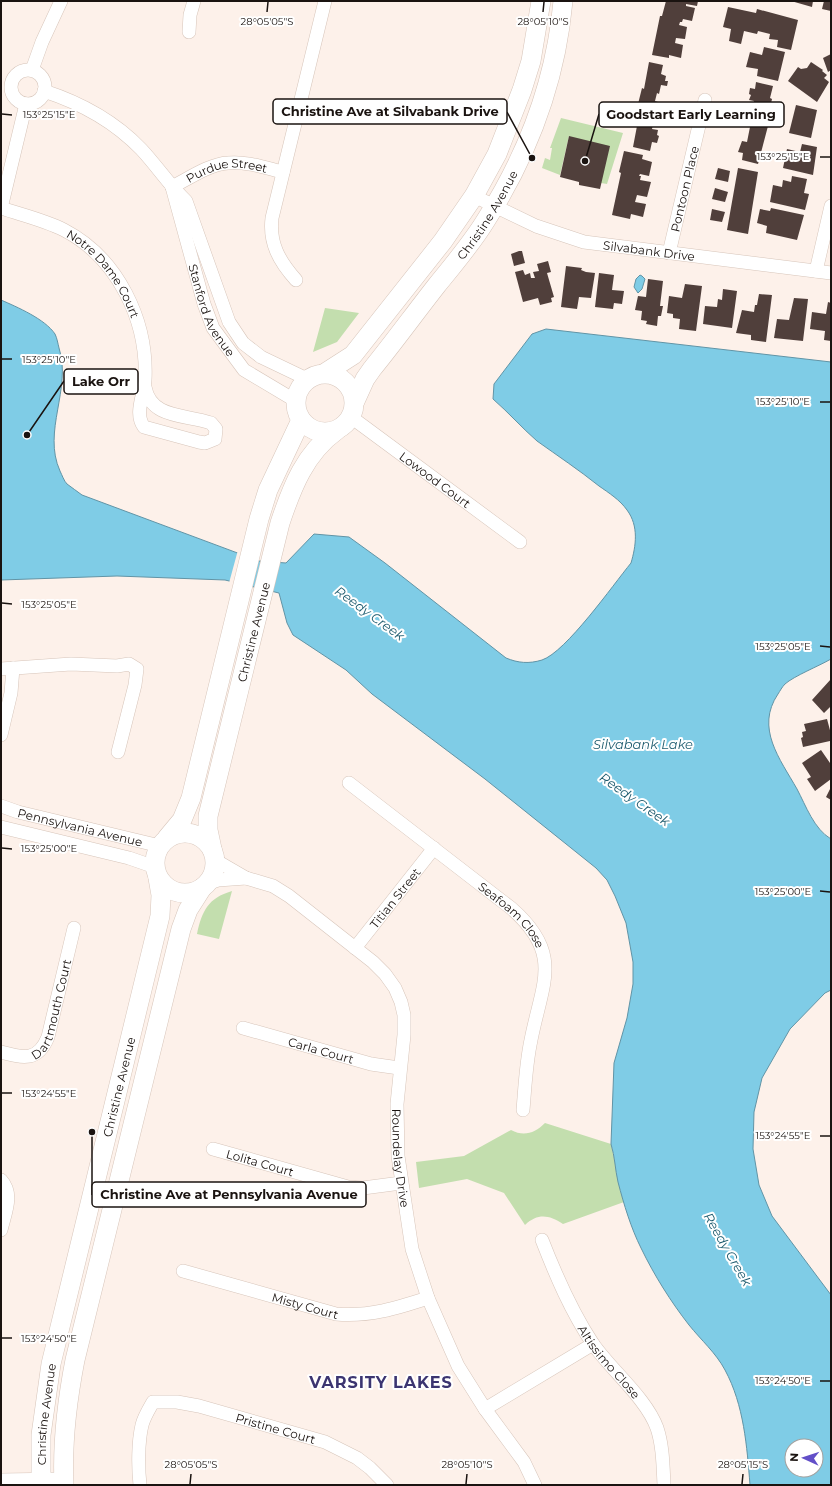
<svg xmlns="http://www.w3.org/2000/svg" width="832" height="1486" font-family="Montserrat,sans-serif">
<rect width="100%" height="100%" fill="#fdf1ea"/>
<!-- green -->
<path fill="#c3deae" d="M561,118L623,133L607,184L601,183L569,136L560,175L542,168L545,158L550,160L552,148H550Z
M325,308L359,313L337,342L313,352Z
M232,891L219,939L197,934C202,911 208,898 232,891Z
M545,1123L611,1144L624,1202L563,1224C549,1215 538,1213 525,1225L504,1193L467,1179L419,1188L416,1162L464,1156L511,1130C524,1137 535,1133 545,1123Z"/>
<!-- water -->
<path fill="#7fcce6" stroke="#6194a6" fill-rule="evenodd" d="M640,275L642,276L645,279L642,289L638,293L634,287L636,279Z
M1,300C17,307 45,319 55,334C57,338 58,344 59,348C72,389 42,431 60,471C62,475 64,481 67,484C72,488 77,491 82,495L259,561L286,563L314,534L349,537L385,563L506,658C518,663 529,664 542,660C566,652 613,585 631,563C636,546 639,526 627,510C620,500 609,493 599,486C579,470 558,456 537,441C522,428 508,412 493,399L494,384L532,334L546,329L831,362V659C819,666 794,676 785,684C782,687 780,691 778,694C755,728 780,759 797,789C806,806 814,829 831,839V990L825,993L790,1029L762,1078L754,1112L753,1149L759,1185L772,1216L831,1295V1485H750C747,1447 744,1405 725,1370C716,1353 701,1340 689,1325C671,1302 654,1275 641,1248C631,1228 624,1205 618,1182C615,1169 615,1157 611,1144L614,1063L627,1018L633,984V962L626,923L615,896L607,880L596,868L485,779L372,694L346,670L293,635L287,623L279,593L225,580L117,576L1,580ZM792,1446H816V1470H792Z"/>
<!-- pier -->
<path fill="#fdf1ea" d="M238,550L256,558L250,588L229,583Z"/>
<!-- building -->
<path fill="#503f3b" d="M666,1H698L697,6L686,4V6L695,8L692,21L683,19L682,22H680L679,25L687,27L685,39L676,38L675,43L683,45L681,58L669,55V58L652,55L660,16H662Z
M791,1H813L812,7Z
M824,1H831V11L822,9Z
M728,7L756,13L757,9L798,20L791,50L777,47L778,40L769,39L770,34L758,31L757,34L744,31L741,44L729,41L731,29L723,27Z
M764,47L785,52L778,81L757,76L758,69L746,67L750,52L762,55Z
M831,54V70L828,72L823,58Z
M649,62L663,65L661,74L666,76L665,81H668L667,86L661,85L659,94L657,93L655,101L661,103L660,108H662L661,114L656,113L652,129L658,130L657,135L659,136L657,143L652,142L650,151L633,147L641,105L638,104L642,88L644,89Z
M811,62L823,70L822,71L827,75L824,78L829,82L817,102L788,81L798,67L801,69L807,68Z
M756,82L773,86L770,98L772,99L766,125L768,126L758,164L742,160L743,153L738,152L742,141L747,142L750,127L746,126L747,122L744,121L746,114L751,115L754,101L749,100L751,95L749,94L750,88L755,89Z
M796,105L817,110L811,138L789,133Z
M569,136L610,146L600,189L579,185V182L560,177Z
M802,144L817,147L813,175L783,168L787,149L800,152Z
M624,151L643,155L642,159L652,162L649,176L640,174L639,176H641L640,180L651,182L647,197L637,195L635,202L646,204L643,217L631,214L630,219L612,215L621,173L619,172Z
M718,168L730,171L728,182L715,179Z
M738,168L758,172L748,234L727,230Z
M792,176L807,179L804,193L809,194L805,210L770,202L773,185L782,187L783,180L791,182Z
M715,188L728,192L725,202L712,199Z
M771,208L804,215L797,240L766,233L767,226L757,223L760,209L770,211Z
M712,209L725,212L722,222L710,220Z
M519,251H522L525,263L514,266L511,254Z
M548,261L551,272L547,273L554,297L551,298L552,302L540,305L538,298L523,302L515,272L523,270L525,275L530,273L531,278H535L533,272L539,271L537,264Z
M566,266L582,268L581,270L586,272L595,273L591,298L579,297L577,309L561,307Z
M599,273L614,275L612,290L624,291L622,304L614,303L613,309L595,307Z
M648,279L663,281L660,306H663L661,316H658L657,326L646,324L647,321L641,320L642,311L635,310L638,296L646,297Z
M685,284L702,286L696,331L679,329L680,319L673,318V314L667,313L669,296L682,298Z
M723,289L737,291L732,328L703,324L705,306L717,307L718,299L722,300Z
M759,294L772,295L766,342L751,340V335L736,333L742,310L754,312L755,305H757Z
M794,298L808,299L803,341L774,338L777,319L789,320Z
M828,302L831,303V341L824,340L825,331L810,329L812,312L826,314Z
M831,679V706L824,713L812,700Z
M827,719L831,734V744L830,741L803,747L801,738L803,737L802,732L806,731L804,724Z
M821,750L830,763L831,762V779L815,791L807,779L811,777L802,763Z
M831,787V800L826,797Z"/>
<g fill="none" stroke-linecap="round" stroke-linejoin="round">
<!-- street casing -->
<g stroke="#d7c5ba" stroke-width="14">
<g id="street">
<path d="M189,32L190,15L194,1"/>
<path d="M32,70L42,42L61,1"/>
<circle cx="28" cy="87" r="17"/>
<path d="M44,91C81,103 114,121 141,149C157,166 169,185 186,201L229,322L243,343L261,357L307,379"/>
<path id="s1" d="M172,187L204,304L213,328L244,370L296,401"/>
<path id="s2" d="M172,187C188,179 209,164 228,163C246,161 266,168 283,172"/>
<path id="s3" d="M474,196L536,226L584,242L831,273"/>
<path id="s4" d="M1,208C22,215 44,220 64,230C118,258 148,321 145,380C144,395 134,414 144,427L199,442L205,443L215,439L216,429L211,423C185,414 151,419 145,387"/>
<path d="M1,208L26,104"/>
<path id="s5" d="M669,253L705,100"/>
<path d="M816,271L831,206"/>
<path d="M296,280C279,261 269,243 272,218L325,1"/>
<path id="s6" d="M351,417L520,542"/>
<path d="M1,669L71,664L117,666L129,664L137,669L135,685L118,752"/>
<path d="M1,735L11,693L13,668"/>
<path id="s7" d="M349,783L511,908C564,954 542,983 531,1040C526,1063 525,1087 523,1110"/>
<path id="s8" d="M1,806L18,812L160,846"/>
<path d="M1,827L129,858L155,867"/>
<path id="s9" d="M215,860L246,878L273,886L289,896L373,962L385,974L395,988L401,1002L404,1015V1035L397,1104L398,1156L412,1249L428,1298L458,1366L485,1409L524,1462L535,1485"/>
<path d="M206,884L218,880L246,878"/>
<path id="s10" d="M355,948L434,848"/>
<path id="s11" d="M243,1028L371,1064L399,1068"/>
<path id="s12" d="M1,1052C23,1058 38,1062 48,1037L74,928"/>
<path id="s13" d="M213,1149L348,1187L363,1188L401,1183"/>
<path d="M1,1180C14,1194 5,1213 1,1230"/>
<path id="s14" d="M542,1240C556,1276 571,1311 593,1344C612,1371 646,1398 657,1428C663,1446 663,1466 664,1485"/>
<path id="s15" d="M183,1271L336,1314C369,1317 397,1308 428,1298"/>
<path d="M485,1409L593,1344"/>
<path d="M1,1480L64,1479"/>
<path id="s16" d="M140,1485C138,1467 138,1442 142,1425C144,1417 149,1409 153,1402H177L199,1406L325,1442L357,1458L370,1468L387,1485"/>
</g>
</g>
<!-- secondary casing -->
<g stroke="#d7c5ba" stroke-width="20">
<g id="secondary">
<path d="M325,373L353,355L443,241L474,196L497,154L522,90L531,61L541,1"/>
<circle cx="325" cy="403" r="29"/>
<path id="s17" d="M355,401L365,379L372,369C394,342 415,313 437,285C454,264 472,243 486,220C528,154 556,79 563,1"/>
<circle cx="185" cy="863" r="30"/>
<path d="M167,838L182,820L191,798L259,519L268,490L301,420"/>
<path id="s18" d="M212,849L208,830V816L280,523C292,487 305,453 337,430"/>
<path id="s19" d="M41,1485V1435L51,1364L160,916L161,895L158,878"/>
<path d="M64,1485C62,1443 67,1401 75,1360L181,929L188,910L202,888"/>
</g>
</g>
<!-- street -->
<use href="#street" stroke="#fff" stroke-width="13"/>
<!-- secondary -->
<use href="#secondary" stroke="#fff" stroke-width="19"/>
</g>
<!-- ticks -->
<path fill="none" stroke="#1a1310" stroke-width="1.5" d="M267,12L268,2M543,12L544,2M2,114L12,115M820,157H830M2,359H12M820,402H830M2,603L12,604M820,646L830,647M2,848L12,849M820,891L830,892M2,1093H12M820,1136H830M2,1338H12M820,1381H830M190,1484L191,1474M466,1484L467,1474M742,1484L743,1474"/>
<g text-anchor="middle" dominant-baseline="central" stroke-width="4" stroke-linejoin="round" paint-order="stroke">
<!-- street labels -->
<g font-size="12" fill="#1a1310" stroke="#fff">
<text stroke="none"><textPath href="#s2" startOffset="59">Purdue Street</textPath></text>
<text stroke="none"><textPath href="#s5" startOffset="66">Pontoon Place</textPath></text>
<text stroke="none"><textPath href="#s17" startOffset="229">Christine Avenue</textPath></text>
<text stroke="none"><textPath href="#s3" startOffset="185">Silvabank Drive</textPath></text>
<text stroke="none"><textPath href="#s4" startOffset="127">Notre Dame Court</textPath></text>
<text stroke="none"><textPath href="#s1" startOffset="130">Stanford Avenue</textPath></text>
<text stroke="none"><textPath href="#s6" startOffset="105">Lowood Court</textPath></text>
<text stroke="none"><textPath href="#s18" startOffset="223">Christine Avenue</textPath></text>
<text stroke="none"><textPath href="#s8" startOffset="82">Pennsylvania Avenue</textPath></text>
<text stroke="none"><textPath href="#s10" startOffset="64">Titian Street</textPath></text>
<text stroke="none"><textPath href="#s7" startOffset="210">Seafoam Close</textPath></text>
<text stroke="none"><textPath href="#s12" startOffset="84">Dartmouth Court</textPath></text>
<text stroke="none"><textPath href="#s11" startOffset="81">Carla Court</textPath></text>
<text stroke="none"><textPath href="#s19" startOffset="407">Christine Avenue</textPath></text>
<text stroke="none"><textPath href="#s9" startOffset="396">Roundelay Drive</textPath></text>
<text stroke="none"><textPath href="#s13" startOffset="49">Lolita Court</textPath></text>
<text stroke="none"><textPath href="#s15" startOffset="127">Misty Court</textPath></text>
<text stroke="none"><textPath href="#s14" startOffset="140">Altissimo Close</textPath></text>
<text stroke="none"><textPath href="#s19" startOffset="71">Christine Avenue</textPath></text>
<text stroke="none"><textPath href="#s16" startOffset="212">Pristine Court</textPath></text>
</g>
<!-- water labels -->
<g font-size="13" font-style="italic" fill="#1d5b6e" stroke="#fff">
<text transform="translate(370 613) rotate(36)">Reedy Creek</text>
<text x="643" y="744">Silvabank Lake</text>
<text transform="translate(635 799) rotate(35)">Reedy Creek</text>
<text transform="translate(728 1249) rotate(60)">Reedy Creek</text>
</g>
<!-- district labels -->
<g font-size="16" font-weight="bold" letter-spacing="1" fill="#3c3571" stroke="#fff">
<text x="381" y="1382">VARSITY LAKES</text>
</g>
</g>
<g font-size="10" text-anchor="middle" fill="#1a1310" stroke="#fff" stroke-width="4" stroke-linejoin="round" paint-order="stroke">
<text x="267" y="25">28°05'05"S</text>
<text x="543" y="25">28°05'10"S</text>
<text x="49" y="118">153°25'15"E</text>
<text x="783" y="160">153°25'15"E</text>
<text x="49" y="363">153°25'10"E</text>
<text x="783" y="405">153°25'10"E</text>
<text x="49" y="608">153°25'05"E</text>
<text x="783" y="650">153°25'05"E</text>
<text x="49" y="852">153°25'00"E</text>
<text x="783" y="895">153°25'00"E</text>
<text x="49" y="1097">153°24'55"E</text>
<text x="783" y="1139">153°24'55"E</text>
<text x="49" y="1342">153°24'50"E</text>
<text x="783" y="1384">153°24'50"E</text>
<text x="191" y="1468">28°05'05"S</text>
<text x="467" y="1468">28°05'10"S</text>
<text x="743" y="1468">28°05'15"S</text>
</g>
<!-- callouts -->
<path fill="none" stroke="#1a1310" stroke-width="1.5" d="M532 158L507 112M585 161L599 114M27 435L64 381M92 1132L92 1195"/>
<g fill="#1a1310" stroke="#fff" stroke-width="1.5">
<circle cx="532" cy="158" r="4"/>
<circle cx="585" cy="161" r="4"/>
<circle cx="27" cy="435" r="4"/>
<circle cx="92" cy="1132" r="4"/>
</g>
<g fill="#fff" stroke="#1a1310" stroke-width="1.5">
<rect x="273" y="99" width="234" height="25" rx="4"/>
<rect x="599" y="102" width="185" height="25" rx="4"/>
<rect x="64" y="369" width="74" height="25" rx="4"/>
<rect x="92" y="1182" width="274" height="25" rx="4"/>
</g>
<g font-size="13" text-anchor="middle" font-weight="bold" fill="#1a1310">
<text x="390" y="116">Christine Ave at Silvabank Drive</text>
<text x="691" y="119">Goodstart Early Learning</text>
<text x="101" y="386">Lake Orr</text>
<text x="229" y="1199">Christine Ave at Pennsylvania Avenue</text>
</g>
<!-- border -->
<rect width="832" height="1486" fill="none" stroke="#1a1310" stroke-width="4"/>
<!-- north arrow -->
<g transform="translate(804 1458) rotate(273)"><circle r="19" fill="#ffffff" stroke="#a3a19f"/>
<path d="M0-3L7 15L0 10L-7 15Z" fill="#624fc8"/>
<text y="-6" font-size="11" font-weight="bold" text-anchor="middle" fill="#1a1310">N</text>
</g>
</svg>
